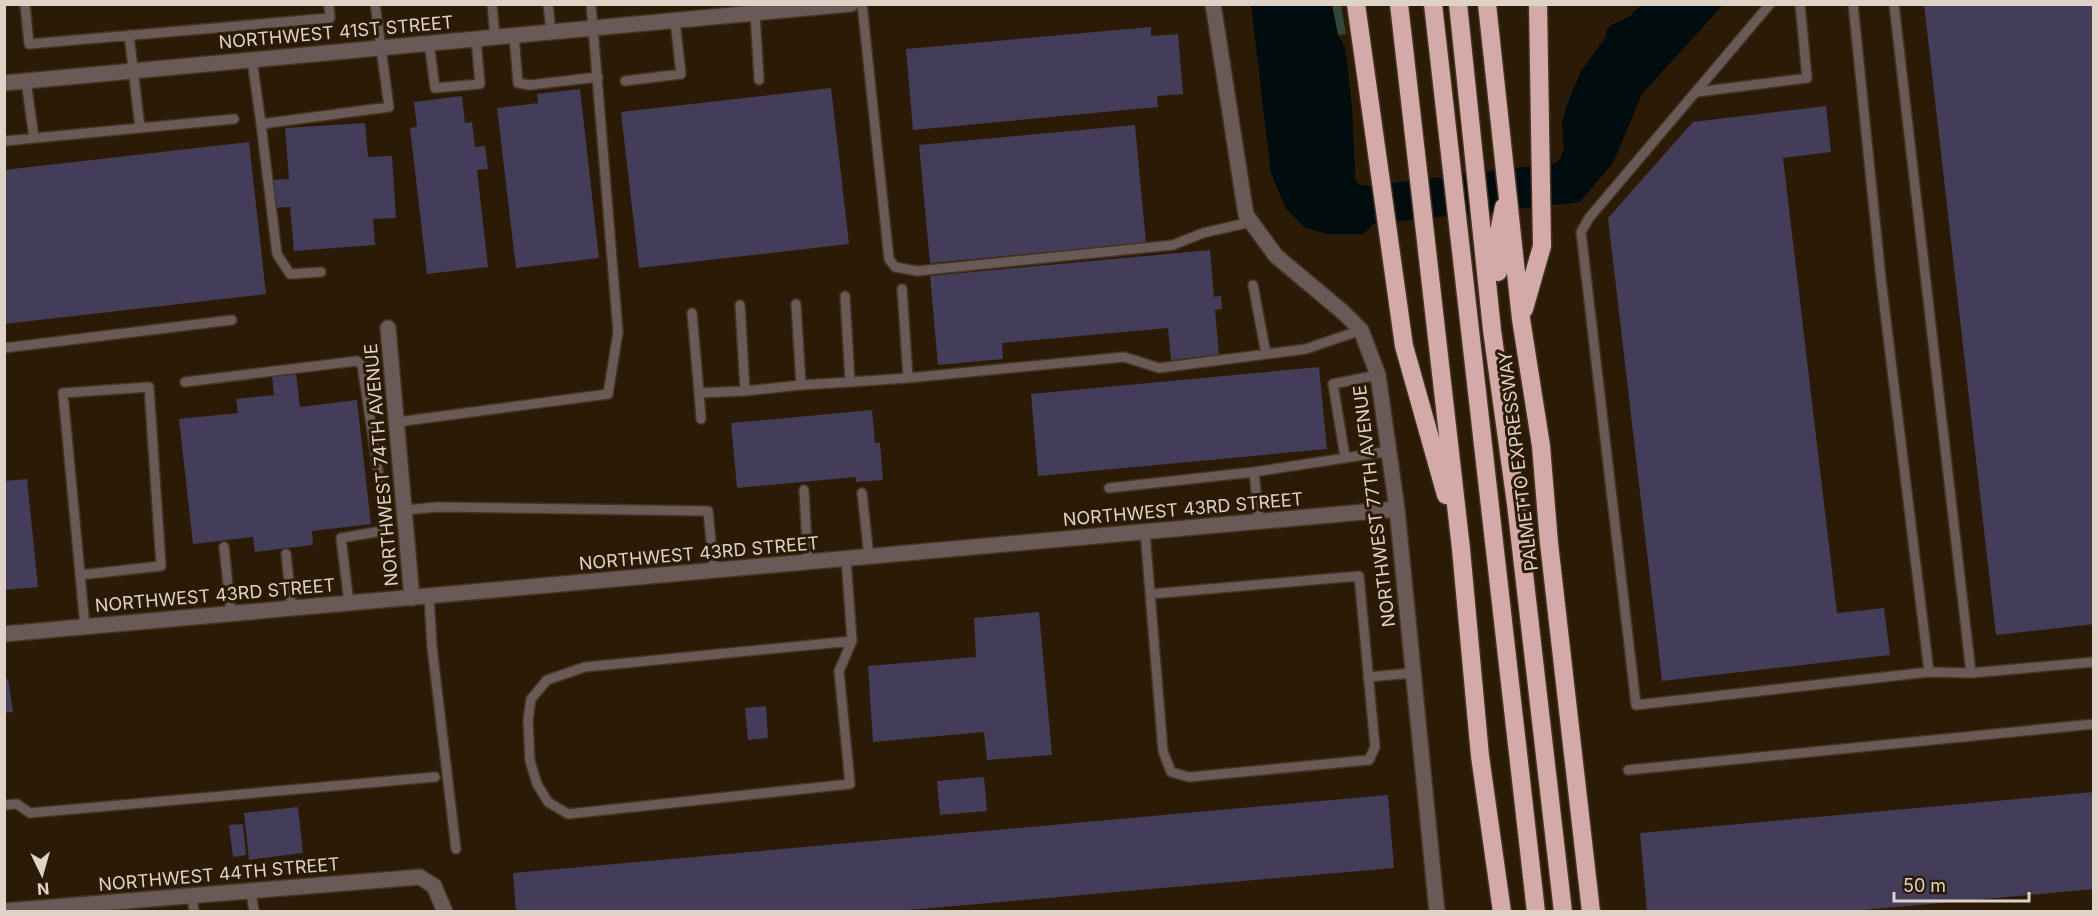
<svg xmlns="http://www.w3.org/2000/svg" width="2098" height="916" font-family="Inter,sans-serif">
<rect width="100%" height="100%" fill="#2b1a06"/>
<!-- green -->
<path fill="#334738" d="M1332,5H1341L1346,34L1338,35Z"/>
<!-- water -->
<path fill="#000c0e" d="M1251,5H1332L1338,35L1345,48L1352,106L1355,178L1359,185L1369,186L1556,163L1560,159L1564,148L1562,125L1566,107L1581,71L1606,37V31L1611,25L1629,17L1641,5H1723L1642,94L1613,163L1580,202L1373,224L1368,230L1362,234H1327L1304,227L1286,209L1271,173Z"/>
<!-- building -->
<path fill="#433d59" d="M1924,4H2094V624L1996,635Z
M1151,27V36L1178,34L1183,94L1157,96L1158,107L913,130L906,49Z
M831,88L849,244L639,268L621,112Z
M580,89L599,258L516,268L497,108L538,103L537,94Z
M462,96L465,123L472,122L475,147L485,146L488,169L477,170L488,267L427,274L410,128L417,127L414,102Z
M1826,106L1831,152L1783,158L1837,613L1884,608L1890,655L1662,681L1608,218L1693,122Z
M365,123L368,157L392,156L396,218L373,219L375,245L294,251L290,207L273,208L272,180L289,179L285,128Z
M1135,125L1146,243L930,263L919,145Z
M249,142L266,294L4,324V170Z
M1210,250L1214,297L1221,296L1222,309L1215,310L1219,355L1171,360L1168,328L1002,343L1003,359L938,365L930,276Z
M1319,367L1327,449L1038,476L1031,394Z
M296,373L300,407L357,400L371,524L312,531L313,545L255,552L253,537L193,544L179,419L238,413L236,399L274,395L272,376Z
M872,410L875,443H880L883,480L856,482V477L737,488L731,423Z
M27,479L38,587L4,590V481Z
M1039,612L1052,755L987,760L984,732L873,742L868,666L976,657L974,618Z
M8,679L13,712L4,713V680Z
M766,706L768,738L748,740L745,708Z
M984,777L987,811L940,815L937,781Z
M2094,792V889L1841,912H1647L1640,833Z
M1388,795L1394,868L886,912H516L513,873Z
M298,807L303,853L249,860L244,813Z
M243,824L246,855L233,857L229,825Z"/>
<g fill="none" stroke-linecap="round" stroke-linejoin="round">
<!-- service casing -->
<g stroke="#443421" stroke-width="12">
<path id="service" d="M25,4L29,44L330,18L329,4
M492,4L495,37
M548,4L551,32
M862,4L889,259L895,267L917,271L1173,245L1203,233L1251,222
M1770,4L1589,218L1581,232L1636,705L1929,672L1971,673L2094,662
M1853,4L1881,279L1929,672
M1894,4L1971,673
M755,13L759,80
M129,35L140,128
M514,35L518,83L530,85L598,77
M429,43L435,88L480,84L476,39
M252,60L261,124L389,107L375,4
M26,81L34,138
M625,81L681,74L675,21
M1697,92L1807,78L1800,4
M261,124L277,254L290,274L321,272
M4,141L234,119
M1253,285L1266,354
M902,289L908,378L1124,357L1159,368L1306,349L1361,330
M845,296L850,382L908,378
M796,304L801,385L850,382
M740,305L745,391L801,385
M692,313L699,393L745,391
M4,348L232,320
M185,382L357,361L362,365L386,524L382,531L341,538L349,603
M699,393L701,419
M397,422L608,394L618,332L591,4
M1345,457L1333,384L1378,375
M1254,472L1390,451
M1109,488L1254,472L1259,521
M804,490L808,562
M862,493L869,557
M405,510L438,507L708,511L714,571
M1145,532L1163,751L1171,772L1189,777L1369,760L1375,747L1359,576L1150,594
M224,547L231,614
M286,554L292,609
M846,559L852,641L839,671L850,784L568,814L548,802L537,784L530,761L528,720L531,699L547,680L585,667L852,641
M80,575L161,566L149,387L63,393L85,627
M429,597L432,647L456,849
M1368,677L1413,673
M1628,770L2094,724
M4,805L17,804L30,813L435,777
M251,891L254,912
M192,896L194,912"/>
</g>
<!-- minor casing -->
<g stroke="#443421" stroke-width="18">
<path id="minor" d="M1213,4L1246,215L1276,256L1344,313L1361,330L1378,375L1397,509L1437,912
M4,83L851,4
M388,328L412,598
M4,634L1397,509
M4,911L420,877L434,886"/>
</g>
<!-- tertiary casing -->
<g stroke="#443421" stroke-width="18">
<path id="tertiary" d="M434,886L445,912"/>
</g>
<!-- motorway casing -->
<g stroke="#443421" stroke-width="21">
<path id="motorway" d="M1356,4L1404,346L1446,495
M1399,4L1461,549L1480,756L1502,912
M1433,4L1536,912
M1458,4L1492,330L1516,504L1563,912
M1487,4L1521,319L1541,446L1549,543L1591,912
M1498,272L1496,247L1504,207
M1524,309L1542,246L1538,4"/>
</g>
<!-- service -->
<use href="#service" stroke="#695957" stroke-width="9"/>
<!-- minor -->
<use href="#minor" stroke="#695957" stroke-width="15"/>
<!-- tertiary -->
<use href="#tertiary" stroke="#695957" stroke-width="15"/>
<!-- motorway -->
<use href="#motorway" stroke="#d3aaa7" stroke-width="18"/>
</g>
<g text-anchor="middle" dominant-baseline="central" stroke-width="6" stroke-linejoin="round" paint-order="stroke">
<!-- street labels -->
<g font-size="18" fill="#dfd3c7" stroke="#2b1a06">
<text transform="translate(336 32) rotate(-5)">NORTHWEST 41ST STREET</text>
<text transform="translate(1518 461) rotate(-97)">PALMETTO EXPRESSWAY</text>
<text transform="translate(381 465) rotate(-95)">NORTHWEST 74TH AVENUE</text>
<text transform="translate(1374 506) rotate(-97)">NORTHWEST 77TH AVENUE</text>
<text transform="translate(1183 509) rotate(-5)">NORTHWEST 43RD STREET</text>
<text transform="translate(699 553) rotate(-5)">NORTHWEST 43RD STREET</text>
<text transform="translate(215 595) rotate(-5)">NORTHWEST 43RD STREET</text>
<text transform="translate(219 874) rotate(-5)">NORTHWEST 44TH STREET</text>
</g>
</g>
<!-- border -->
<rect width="2098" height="916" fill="none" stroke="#dfd3c7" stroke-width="12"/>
<!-- north arrow -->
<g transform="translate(42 874) rotate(175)" stroke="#2b1a06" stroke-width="4.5" paint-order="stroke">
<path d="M0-4.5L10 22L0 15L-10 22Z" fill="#dfd3c7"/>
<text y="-9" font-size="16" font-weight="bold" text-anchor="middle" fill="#dfd3c7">N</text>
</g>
<!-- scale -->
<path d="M1894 892v9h135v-9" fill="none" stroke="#dfd3c7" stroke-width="3"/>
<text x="1903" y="892" font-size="18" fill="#dfd3c7" stroke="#2b1a06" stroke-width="4.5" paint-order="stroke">50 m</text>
</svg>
